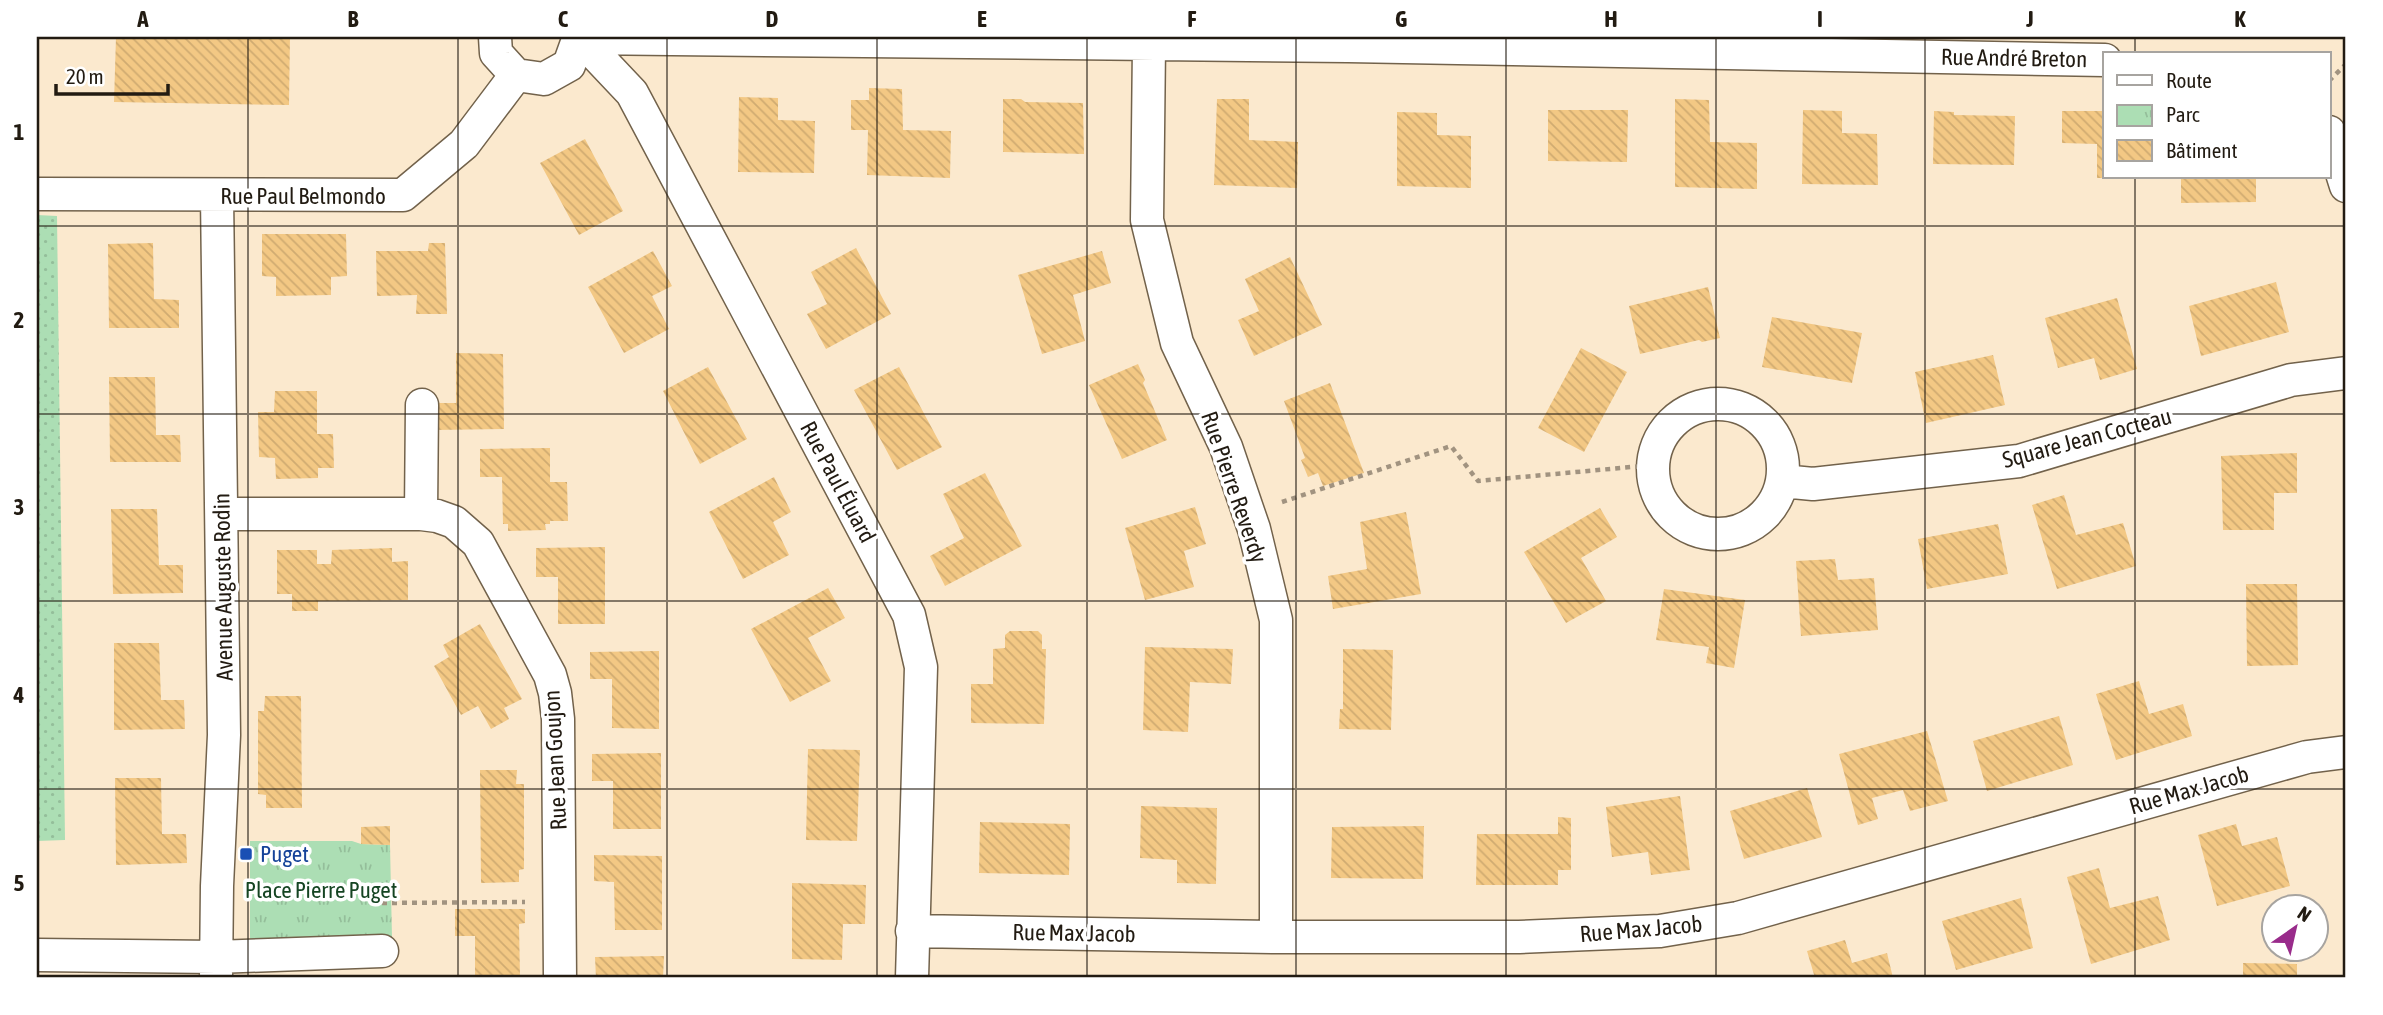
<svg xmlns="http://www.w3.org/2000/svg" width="2383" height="1015" font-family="'Asap Condensed',sans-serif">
<defs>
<pattern id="grass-dots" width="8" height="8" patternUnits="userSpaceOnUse" patternTransform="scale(1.75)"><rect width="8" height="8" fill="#acdeb4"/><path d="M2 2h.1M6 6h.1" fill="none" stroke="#94be9a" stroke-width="1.8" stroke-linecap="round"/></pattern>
<pattern id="park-tufts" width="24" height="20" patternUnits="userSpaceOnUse" patternTransform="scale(1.75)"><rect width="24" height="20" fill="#acdeb4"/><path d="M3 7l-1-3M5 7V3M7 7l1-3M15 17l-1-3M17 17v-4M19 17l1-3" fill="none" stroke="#94be9a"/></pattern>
<pattern id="building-back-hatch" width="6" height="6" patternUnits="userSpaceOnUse" patternTransform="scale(1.75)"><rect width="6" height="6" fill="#f3c884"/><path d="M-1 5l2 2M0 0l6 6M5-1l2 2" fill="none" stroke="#d0ab71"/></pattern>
</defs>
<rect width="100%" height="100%" fill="#fbe9ce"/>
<!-- grass -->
<path fill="url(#grass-dots)" d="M37,215L57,216L65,840L37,841Z"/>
<!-- park -->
<path fill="url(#park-tufts)" d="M250,841H352L361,844L390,845L392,938L250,939Z"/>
<!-- building -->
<path fill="url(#building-back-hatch)" d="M116,37H290L289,105L114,102Z
M869,88L902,89L903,130L951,131L950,178L867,175L868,130H851V100H869Z
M739,97L778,98V120L815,121L814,173L738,172Z
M1003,99H1021L1025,102L1083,103L1084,154L1003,152Z
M1217,99H1249V140L1298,142L1297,188L1214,185Z
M1675,99L1709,100L1710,142L1757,143V189L1675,187Z
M1548,110H1628L1627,162L1548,161Z
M1803,110L1842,111V133L1877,134L1878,185L1802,184Z
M1934,111L1954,112V115L2015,116L2014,165L1933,164Z
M2062,111H2105V178H2097V144L2062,143Z
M1397,112L1437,113V135L1471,136V188L1397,186Z
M585,139L623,211L579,235L540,163Z
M2181,177H2256V202L2181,203Z
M262,234H346L347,276L331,277V295L276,296V277L262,276Z
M153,243L154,299L179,300V328H109L108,244Z
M429,243H445L447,314H416L417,295L377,296L376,251H428Z
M856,248L891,314L826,349L807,314L827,304L811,272Z
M653,251L672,286L652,296L669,329L624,353L588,287Z
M1102,251L1111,283L1073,295L1085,341L1042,354L1018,275Z
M1290,257L1322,325L1254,356L1238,320L1259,311L1245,279Z
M2276,282L2289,332L2201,356L2189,306Z
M1708,287L1720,338L1702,342L1699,340L1640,354L1629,306Z
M2117,298L2137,369L2100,380L2094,358L2058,368L2045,318Z
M1772,317L1862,333L1852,383L1762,367Z
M1581,348L1627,372L1584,452L1538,428Z
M456,353L503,354L504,429L434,430V403H456Z
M1993,355L2005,405L1926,423L1915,372Z
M1138,364L1145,380L1143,383L1167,440L1122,459L1089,385Z
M708,367L747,439L700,464L663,391Z
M899,367L942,447L897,470L854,390Z
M109,377H155L156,435H180L181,462H110Z
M1330,383L1364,473L1323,486L1318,473L1308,477L1301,460L1305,458L1284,401Z
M275,391H317V434H333L334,468H318V478L276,479L275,458L259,457L258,412H274Z
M550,448V482H567L568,521H550V524H545L546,530L508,531V524H503L502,477H480V449Z
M2297,453V493H2274V530H2223L2221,456Z
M985,473L1022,546L945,586L930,556L964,538L943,494Z
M774,477L791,512L773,522L789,555L743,579L709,512Z
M2064,495L2076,535L2123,523L2136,566L2057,589L2032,505Z
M1195,507L1206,544L1184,551L1194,587L1145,600L1125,528Z
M1600,508L1617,537L1581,558L1606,601L1566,623L1524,552Z
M111,509H157L159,565H183V593L113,594Z
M1406,512L1421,594L1333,609L1328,576L1367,569L1360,522Z
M1998,524L2008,574L1927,589L1918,539Z
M605,547V624H558V577H536V548Z
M392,548V562L408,561V600L318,601V611H292V594H277V550H317V564H331L332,550Z
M1835,559L1838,580L1874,578L1878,630L1801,636L1796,561Z
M2246,584H2297L2298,665L2247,666Z
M828,588L845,618L808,638L831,681L790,702L751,629Z
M1664,589L1745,600L1734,668L1706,663L1709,647L1656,640Z
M480,624L522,699L504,708L509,719L491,729L478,706L461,715L434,666L449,657L443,645Z
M1010,631H1038L1042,635V649H1046L1044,724L971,723V684H993V649L1005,648V635Z
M114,643H159L161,700H184L185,729L114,730Z
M1145,647L1233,649L1231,684L1190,682L1188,732L1143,730Z
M1343,649L1393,650L1391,730L1339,729L1340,709H1343Z
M659,651V729L612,728V679H590V652Z
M2139,681L2149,714L2183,704L2192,736L2116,760L2096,694Z
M265,696H301L302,808H266V795L258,794V711H264Z
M2059,716L2073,765L1987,791L1973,741Z
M1927,731L1948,801L1910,811L1903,790L1872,798L1878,819L1858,825L1839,754Z
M808,749L860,750L857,841L806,840Z
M661,753V829H613V781H592V754Z
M480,770H517L516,784H524V869L519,870V882L481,883Z
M115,778H161L162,834H186L187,863L116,865Z
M1807,788L1822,837L1744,859L1730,811Z
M1680,796L1690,870L1651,875L1648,852L1612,857L1606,807Z
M1141,806L1217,808L1216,884L1177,883V860L1140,858Z
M1558,817L1571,818V870H1558V885H1476L1477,834H1558Z
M980,822L1070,824L1069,875L979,873Z
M2236,824L2242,846L2277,837L2290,886L2217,906L2198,835Z
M390,826V845L361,844V827Z
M1424,826L1423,879L1331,878L1332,827Z
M594,855L662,856V930H615L614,882L594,881Z
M2099,868L2110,908L2158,896L2170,940L2091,964L2067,877Z
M792,883L866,885L865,924H843L842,960L792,959Z
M2021,898L2033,948L1956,970L1942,921Z
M455,909H525V923L519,924L520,977L475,978V936H455Z
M1845,940L1852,963L1887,953L1893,978H1815L1807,951Z
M664,956L663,978H596L595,957Z
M2243,963L2297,964V978H2243Z"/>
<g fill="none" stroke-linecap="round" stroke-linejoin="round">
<!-- minor casing -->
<g stroke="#72624b" stroke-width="35">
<path id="minor" d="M495,37L496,53L516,75L544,79L569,65L579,37
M580,38L1348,46L2105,60
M580,38L632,93L909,615L921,667L912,978
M1149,45L1147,220L1177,343L1226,447L1254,529L1276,620V937
M2329,132L2346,186
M37,194L403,195L464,144L516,75
M1653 469a65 65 0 1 1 130 0a65 65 0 1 1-130 0Z
M1782,481L1813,484L2019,461L2291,380L2346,373
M222,514H421L437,516L454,522L478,543L550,675L555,693L558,719L560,978
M421,514L422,405
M912,931L1276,937H1519L1660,931L1738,918L2307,757L2346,752
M37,955L216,957L382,951
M216,978L217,886L224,735L217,196"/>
</g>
<!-- path -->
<path stroke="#a19380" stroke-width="4.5" stroke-dasharray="5 5" stroke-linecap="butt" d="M2329,81L2346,64
M1282,502L1451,446L1478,481L1653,465
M382,903L525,902"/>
<!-- minor -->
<use href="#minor" stroke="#fff" stroke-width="32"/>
</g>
<!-- grid -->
<path fill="none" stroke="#221b12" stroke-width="2" stroke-opacity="0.55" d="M248,37V978M458,37V978M667,37V978M877,37V978M1087,37V978M1296,37V978M1506,37V978M1716,37V978M1925,37V978M2135,37V54M2135,177V978M37,226H2346M37,414H2346M37,601H2346M37,789H2346"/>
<!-- markers -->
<rect fill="#1a4fb4" stroke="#fff" stroke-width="2.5" x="239" y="847" width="14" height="14" rx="3.5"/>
<g text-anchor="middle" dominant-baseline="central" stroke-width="7" stroke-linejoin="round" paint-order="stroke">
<!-- street labels -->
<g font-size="23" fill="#221b12" stroke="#fff">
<text transform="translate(2014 58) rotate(1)">Rue André Breton</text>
<text x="303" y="196">Rue Paul Belmondo</text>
<text transform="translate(2087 438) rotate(-15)">Square Jean Cocteau</text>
<text transform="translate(838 482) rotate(62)">Rue Paul Éluard</text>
<text transform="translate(1234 487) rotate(71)">Rue Pierre Reverdy</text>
<text transform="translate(223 587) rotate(-91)">Avenue Auguste Rodin</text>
<text transform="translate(555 760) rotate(-93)">Rue Jean Goujon</text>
<text transform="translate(2189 790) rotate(-16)">Rue Max Jacob</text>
<text transform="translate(1641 929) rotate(-5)">Rue Max Jacob</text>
<text transform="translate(1074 933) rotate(1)">Rue Max Jacob</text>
</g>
<!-- transit labels -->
<g font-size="23" fill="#164399" stroke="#fff" text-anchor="start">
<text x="260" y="854">Puget</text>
</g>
<!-- park labels -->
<g font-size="23" fill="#154422" stroke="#fff">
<text x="321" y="890">Place Pierre Puget</text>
</g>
</g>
<!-- border -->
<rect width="2383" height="1015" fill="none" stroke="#ffffff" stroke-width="77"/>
<!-- legend -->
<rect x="2103" y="52" width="228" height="126" fill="#ffffff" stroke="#a7a4a0" stroke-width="2"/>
<rect x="2117" y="75" width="35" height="10" fill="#ffffff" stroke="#a7a4a0" stroke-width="2"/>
<text x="2166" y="88" font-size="21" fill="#221b12">Route</text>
<rect x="2117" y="105" width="35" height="21" fill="url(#park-tufts)" stroke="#a7a4a0" stroke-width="2"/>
<text x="2166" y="122" font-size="21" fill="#221b12">Parc</text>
<rect x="2117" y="140" width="35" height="21" fill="url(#building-back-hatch)" stroke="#a7a4a0" stroke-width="2"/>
<text x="2166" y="158" font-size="21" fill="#221b12">Bâtiment</text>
<!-- north arrow -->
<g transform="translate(2295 928) rotate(34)"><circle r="33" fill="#ffffff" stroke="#a7a4a0" stroke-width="2"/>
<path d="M0-5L12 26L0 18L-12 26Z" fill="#992b8b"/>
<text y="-10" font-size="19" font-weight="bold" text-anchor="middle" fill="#221b12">N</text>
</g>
<!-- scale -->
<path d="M56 84v10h112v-10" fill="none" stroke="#221b12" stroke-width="3.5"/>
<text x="66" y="84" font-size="21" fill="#221b12" stroke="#ffffff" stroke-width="5" paint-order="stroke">20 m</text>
<rect x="38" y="38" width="2306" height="938" fill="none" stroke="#221b12" stroke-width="2.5"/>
<g font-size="23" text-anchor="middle" font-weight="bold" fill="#221b12">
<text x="143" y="27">A</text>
<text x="353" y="27">B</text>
<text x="563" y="27">C</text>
<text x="772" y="27">D</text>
<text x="982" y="27">E</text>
<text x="1192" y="27">F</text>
<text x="1401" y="27">G</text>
<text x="1611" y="27">H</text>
<text x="1820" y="27">I</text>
<text x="2030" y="27">J</text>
<text x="2240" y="27">K</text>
<text x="19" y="140">1</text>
<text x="19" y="328">2</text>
<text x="19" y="515">3</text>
<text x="19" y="703">4</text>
<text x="19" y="891">5</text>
</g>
</svg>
